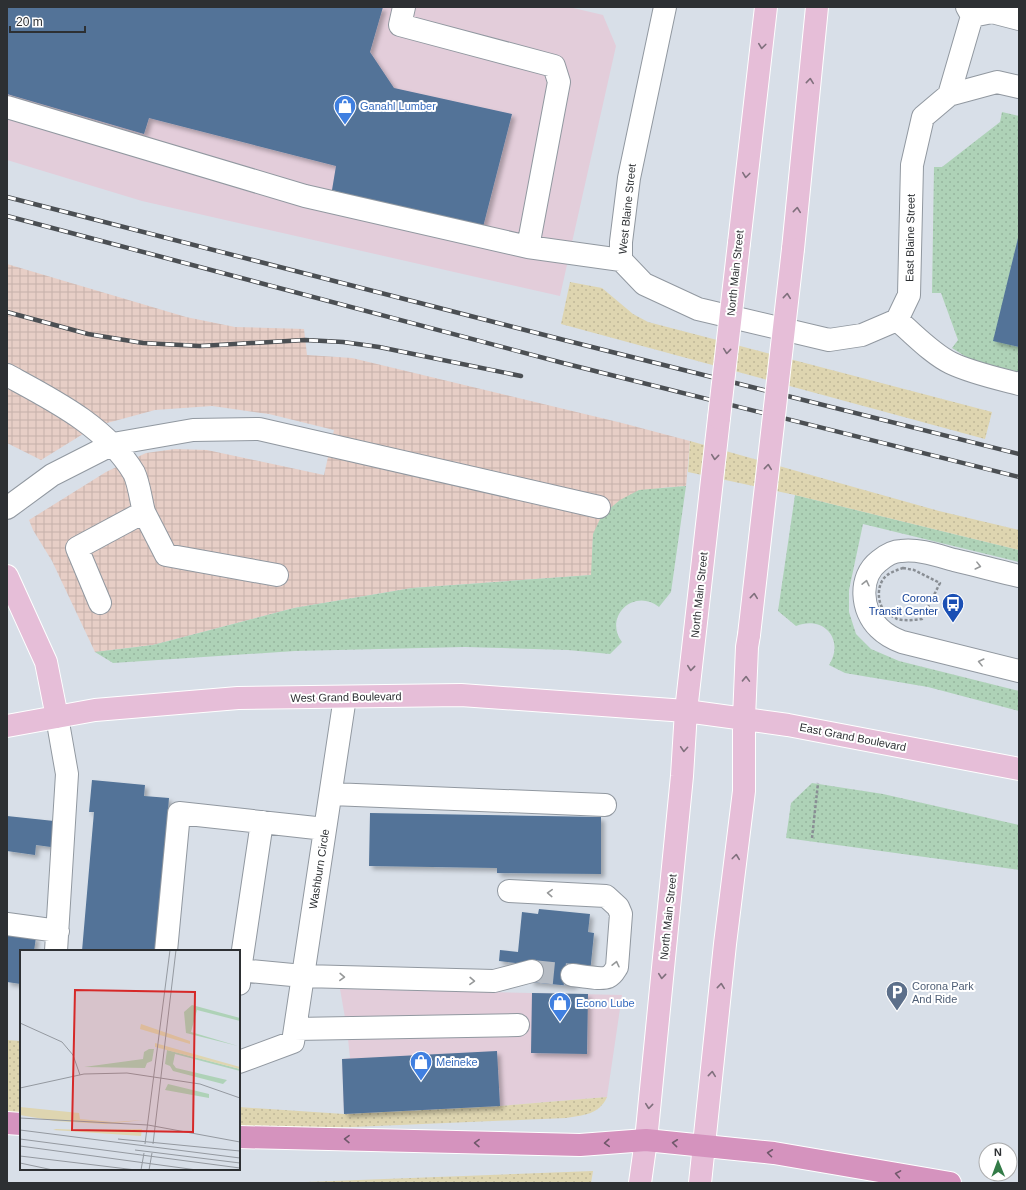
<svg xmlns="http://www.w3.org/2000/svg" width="1026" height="1190" font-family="Arial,sans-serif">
<defs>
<pattern id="industrial-grid" width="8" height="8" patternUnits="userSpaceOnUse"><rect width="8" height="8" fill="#e7cec6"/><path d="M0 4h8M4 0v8" fill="none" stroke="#c6b1ab"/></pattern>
<pattern id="grass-dots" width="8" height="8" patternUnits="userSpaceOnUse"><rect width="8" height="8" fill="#aed2b7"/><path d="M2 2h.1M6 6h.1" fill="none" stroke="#96b59e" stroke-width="1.8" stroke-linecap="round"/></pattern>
<pattern id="sand-dots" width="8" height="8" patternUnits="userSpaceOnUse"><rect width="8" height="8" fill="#ded5b0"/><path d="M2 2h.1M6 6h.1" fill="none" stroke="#bfb798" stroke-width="1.8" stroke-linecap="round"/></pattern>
<filter id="shadow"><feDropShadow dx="3.5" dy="3.5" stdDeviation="2" flood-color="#0004"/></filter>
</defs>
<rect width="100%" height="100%" fill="#d8dfe8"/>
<!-- commercial -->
<path fill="#e3cdda" d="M7,7H569L603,15L616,46L560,296L142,201L7,160Z
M340,989L622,995L607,1097L500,1106L344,1114L342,1059L350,1058L347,1029Z"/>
<!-- industrial -->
<path fill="url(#industrial-grid)" d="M7,264L186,317L235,327L304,329L307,355L352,358L622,423L690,441L686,486L660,488L593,534L592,575L412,588L294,608L153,645L95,652L52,561L33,530L29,520L106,472L146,453L175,449L207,450L324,475L334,430L269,414L212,406L155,410L96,426L41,460L7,443Z"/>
<!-- grass -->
<path fill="url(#grass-dots)" d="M1002,112L1019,116V235L994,340L1019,347V372L971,360L952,348L958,340L941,293H932L934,167H942L1000,122Z
M686,486L671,592L659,607C634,587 603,617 622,642L610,654L568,650L465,647L295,651L113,663L95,652L153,645L294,608L412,588L591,575L593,534L602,515L620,500L639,490Z
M795,495L1019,550V562L863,524L849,590V612L856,634L871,649L899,661L1019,691V711L928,687L845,673L829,665C845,640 824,615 796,626L778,611Z
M812,783L883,794L1019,825V870L786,838L791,803Z"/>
<!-- sand -->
<path fill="url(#sand-dots)" d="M570,282L602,288L633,314L648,322L992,412L985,439L561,324Z
M690,441L939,511L1019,530V550L795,495L688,472Z
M7,1040L21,1041V1122L7,1121Z
M607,1097C599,1115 583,1115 566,1118L283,1130L239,1129V1107L344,1114L500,1106Z
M593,1171L591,1183H279Z"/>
<!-- building -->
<path fill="#527398" filter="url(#shadow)" d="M7,7H383L370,52L394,88L512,114L482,231L332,190L336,166L149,118L144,134L7,94Z
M1018,238H1019V347L993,341Z
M92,780L145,785L144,796L169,798L156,951H82L94,812H89Z
M370,813L601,817V874L497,873V868L369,866Z
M7,816L54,821L51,847L36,845L35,855L7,851Z
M539,909L590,914L588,932L594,933L590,973L571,986L530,982L532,965L499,961L500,950L518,952L522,912L538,914Z
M7,932L36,937L34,951H21V984L7,982Z
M532,993L588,994L587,1054L531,1053Z
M497,1051L500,1106L344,1114L342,1059Z"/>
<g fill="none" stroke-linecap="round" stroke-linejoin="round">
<!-- minor-tunnel -->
<path stroke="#b6bcc4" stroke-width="22" stroke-dasharray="22 11" stroke-linecap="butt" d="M532,971L572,975"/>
<!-- minor casing -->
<g stroke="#9198a0" stroke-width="24">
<path id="minor" d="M404,7L400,25L554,66L559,82L528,247L621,260
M665,7L629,178L621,242V260L644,284L698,309L829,340L862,335L897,320L909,295L912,165L923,117L949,95L997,82L1019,87
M972,16L992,12L1019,19
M949,95L972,16L967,7
M7,107L305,196L528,247
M897,320C914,334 931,353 951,363C972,373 996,378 1019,384
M7,375C53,400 106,426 134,473C139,483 141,501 144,512L77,548L100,603
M7,508L52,475L113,444L193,430L259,429L599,507
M144,512L166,555L277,575
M1019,576C997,571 976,565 954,560C936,555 919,549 901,551C892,551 885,556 879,561C858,577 861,611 879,628C886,635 894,639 902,642L1019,671
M331,794L605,805
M509,891L606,896L618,907L621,914L617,967C615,970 613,975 608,977C601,980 581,976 572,975
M7,924L58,931
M56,951L67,774L57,717
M166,951L179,813L325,829
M239,970L303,976L494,981L532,971
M239,984L240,970L262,822
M295,1029L518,1025
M239,1062L293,1042L345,697"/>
</g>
<!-- major casing -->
<g stroke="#fff" stroke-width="24">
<path id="major" d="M739,243L766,7
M793,249L817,7
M7,576L46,662L57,717
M7,726L95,710L238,698L461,695L686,711L788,725L1019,769
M640,1183L646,1140L682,776L686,711L719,418
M700,1183L725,944L744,791V718L747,647L749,635"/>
</g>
<!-- highway casing -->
<g stroke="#fff" stroke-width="24">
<path id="highway" d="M7,1123L21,1124
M239,1137L580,1145L646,1140L774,1153L950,1183"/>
</g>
<!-- path -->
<path stroke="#898e94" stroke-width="2.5" stroke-dasharray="3 2" stroke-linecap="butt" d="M903,568L914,570L940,583L922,619C915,620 905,621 897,619C894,617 889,615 886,613C877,604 876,585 886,576C891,572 897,570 903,568Z
M812,838L818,783"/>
<!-- minor -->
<use href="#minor" stroke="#fff" stroke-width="22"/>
<!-- major -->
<use href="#major" stroke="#e6bed8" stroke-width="22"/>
<!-- highway -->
<use href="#highway" stroke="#d593be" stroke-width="22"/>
<!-- rail casing -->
<g stroke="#4b4f53" stroke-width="4.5">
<path id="rail" d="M7,197L568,341L1019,454
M7,216L563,363L1019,477
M7,312L88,334L143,343L200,346L305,340L343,342L379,347L521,376"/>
</g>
<!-- rail -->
<use href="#rail" stroke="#fff" stroke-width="3" stroke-dasharray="9" stroke-linecap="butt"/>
<!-- major-bridge casing -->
<g stroke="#fff" stroke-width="24" stroke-linecap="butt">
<path id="major-bridge" d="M719,418L739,243
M749,635L793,249"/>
</g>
<!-- major-bridge -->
<use href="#major-bridge" stroke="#e6bed8" stroke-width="22"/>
</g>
<!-- one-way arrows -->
<defs><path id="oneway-chevron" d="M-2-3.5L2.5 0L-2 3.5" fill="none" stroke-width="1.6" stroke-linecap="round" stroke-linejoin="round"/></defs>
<g stroke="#80707d">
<use href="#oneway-chevron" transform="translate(762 46) rotate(97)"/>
<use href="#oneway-chevron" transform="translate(810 81) rotate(-84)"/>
<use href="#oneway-chevron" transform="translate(746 175) rotate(97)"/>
<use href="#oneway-chevron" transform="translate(797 210) rotate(-84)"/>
<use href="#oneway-chevron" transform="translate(787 296) rotate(-84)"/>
<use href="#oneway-chevron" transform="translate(727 351) rotate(96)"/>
<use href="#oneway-chevron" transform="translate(715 457) rotate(96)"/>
<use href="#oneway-chevron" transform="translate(768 467) rotate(-84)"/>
<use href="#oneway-chevron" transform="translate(754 596) rotate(-84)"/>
<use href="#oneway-chevron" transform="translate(691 668) rotate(96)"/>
<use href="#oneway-chevron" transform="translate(746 679) rotate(-88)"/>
<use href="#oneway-chevron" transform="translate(684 749) rotate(94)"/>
<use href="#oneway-chevron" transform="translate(736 857) rotate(-83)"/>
<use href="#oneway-chevron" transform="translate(662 976) rotate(96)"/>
<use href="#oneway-chevron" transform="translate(721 986) rotate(-84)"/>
<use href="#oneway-chevron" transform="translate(712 1074) rotate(-84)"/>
<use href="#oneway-chevron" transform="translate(649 1106) rotate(96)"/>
</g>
<g stroke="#969899">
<use href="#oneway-chevron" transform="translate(978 566) rotate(14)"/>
<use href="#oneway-chevron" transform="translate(866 583) rotate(-77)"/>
<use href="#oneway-chevron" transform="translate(981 662) rotate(-166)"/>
<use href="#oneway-chevron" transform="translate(550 893) rotate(-177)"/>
<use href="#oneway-chevron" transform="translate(616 964) rotate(-77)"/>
<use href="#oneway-chevron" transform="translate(342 977) rotate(2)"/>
<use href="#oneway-chevron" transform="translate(472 981) rotate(2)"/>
</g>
<g stroke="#70586b">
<use href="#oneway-chevron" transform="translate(347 1139) rotate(-179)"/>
<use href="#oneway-chevron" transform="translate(477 1143) rotate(-179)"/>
<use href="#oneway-chevron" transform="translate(607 1143) rotate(176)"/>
<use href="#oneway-chevron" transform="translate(675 1143) rotate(-174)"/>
<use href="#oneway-chevron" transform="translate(770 1153) rotate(-173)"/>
<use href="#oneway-chevron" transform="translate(898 1174) rotate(-170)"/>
</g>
<!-- icons -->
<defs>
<g id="shop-pin" transform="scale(1.15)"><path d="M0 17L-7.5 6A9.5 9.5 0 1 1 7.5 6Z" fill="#3f7fe0" stroke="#fff"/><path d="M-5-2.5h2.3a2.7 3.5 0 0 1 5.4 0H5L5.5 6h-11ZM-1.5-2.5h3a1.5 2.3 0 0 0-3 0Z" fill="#fff"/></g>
<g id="bus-pin" transform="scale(1.15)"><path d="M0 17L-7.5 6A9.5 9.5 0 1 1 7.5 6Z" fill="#1a4fb4" stroke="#fff"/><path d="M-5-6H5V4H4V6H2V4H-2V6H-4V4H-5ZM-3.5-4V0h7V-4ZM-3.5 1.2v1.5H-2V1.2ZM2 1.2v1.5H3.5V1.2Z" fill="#fff"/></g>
<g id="parking-pin" transform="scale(1.15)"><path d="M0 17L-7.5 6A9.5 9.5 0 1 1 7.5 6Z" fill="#5c6f8a" stroke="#fff"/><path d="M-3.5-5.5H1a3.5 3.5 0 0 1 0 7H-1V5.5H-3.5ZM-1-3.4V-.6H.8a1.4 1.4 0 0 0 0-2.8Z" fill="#fff"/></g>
</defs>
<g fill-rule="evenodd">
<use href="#shop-pin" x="345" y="106"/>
<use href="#bus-pin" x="953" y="604"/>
<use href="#parking-pin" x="897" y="992"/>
<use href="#shop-pin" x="560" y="1003"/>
<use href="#shop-pin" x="421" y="1062"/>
</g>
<g text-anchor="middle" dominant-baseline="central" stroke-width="4" stroke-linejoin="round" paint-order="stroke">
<!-- shop labels -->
<g font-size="11" fill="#366cbe" stroke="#fff" text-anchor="start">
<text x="360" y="106">Ganahl Lumber</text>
<text x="576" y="1003">Econo Lube</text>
<text x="436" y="1062">Meineke</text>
</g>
<!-- street labels -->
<g font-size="11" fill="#2d3033" stroke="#fff">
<text transform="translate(627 209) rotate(-84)">West Blaine Street</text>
<text transform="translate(910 238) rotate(-89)">East Blaine Street</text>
<text transform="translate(735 273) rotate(-84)">North Main Street</text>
<text transform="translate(699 595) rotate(-84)">North Main Street</text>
<text transform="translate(346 697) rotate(-1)">West Grand Boulevard</text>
<text transform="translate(853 737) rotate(11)">East Grand Boulevard</text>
<text transform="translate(319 869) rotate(-81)">Washburn Circle</text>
<text transform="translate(668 917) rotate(-84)">North Main Street</text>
</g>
<!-- transit labels -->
<g font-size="11" fill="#164399" stroke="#fff" text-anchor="end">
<text x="938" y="598">Corona<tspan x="938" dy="13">Transit Center</tspan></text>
</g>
<!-- service labels -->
<g font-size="11" fill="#4e5e75" stroke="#fff" text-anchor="start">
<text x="912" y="986">Corona Park<tspan x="912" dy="13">And Ride</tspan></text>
</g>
</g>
<!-- overview -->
<g transform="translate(20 950)">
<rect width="220" height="220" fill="#d8dfe8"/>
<path d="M172,55L220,68V71L177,60L171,82L218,96L166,83L164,62ZM129,99H134L132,111L127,113L125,118L64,117L123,109L124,102ZM147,100L220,119V121L155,104L153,114L156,118L207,130L203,134L153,121L150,116L145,114ZM148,134L189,144V148L145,140Z" fill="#aed2b7"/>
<path d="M121,74L170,91V94L120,79ZM135,93L220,117V119L135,97ZM0,157L59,163L60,169L93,172L124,170L86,174L35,171L0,165ZM36,179L65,180L122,179L121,186L33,180Z" fill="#ded5b0"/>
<path fill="none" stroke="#9499a0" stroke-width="1" d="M0,73L42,92L53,105L60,125M0,138L64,124L107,123L180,134L220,148M0,168L128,175L220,192M0,180L220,208M0,189L220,218M98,189L220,201M125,194L150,0M133,194L156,0M0,196L177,220M115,200L220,213M0,206L116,220M0,213L33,220M121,220L124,203M129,220L132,203"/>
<path fill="#d62828" fill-opacity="0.15" stroke="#d62828" stroke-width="2" d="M55,40L175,42L173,182L52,180Z"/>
<rect width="220" height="220" fill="none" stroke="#2d3033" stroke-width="2"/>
</g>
<!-- border -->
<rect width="1026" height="1190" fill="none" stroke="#2d3033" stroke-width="16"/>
<!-- north arrow -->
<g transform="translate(998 1162) rotate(359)"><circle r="19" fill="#ffffff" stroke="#abacad"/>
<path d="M0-3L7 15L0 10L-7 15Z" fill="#337b47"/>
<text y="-6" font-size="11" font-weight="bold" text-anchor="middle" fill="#2d3033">N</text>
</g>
<!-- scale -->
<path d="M10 26v6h75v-6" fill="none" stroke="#2d3033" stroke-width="2"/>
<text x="16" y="26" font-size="12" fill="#2d3033" stroke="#ffffff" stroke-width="3" paint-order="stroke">20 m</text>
</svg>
